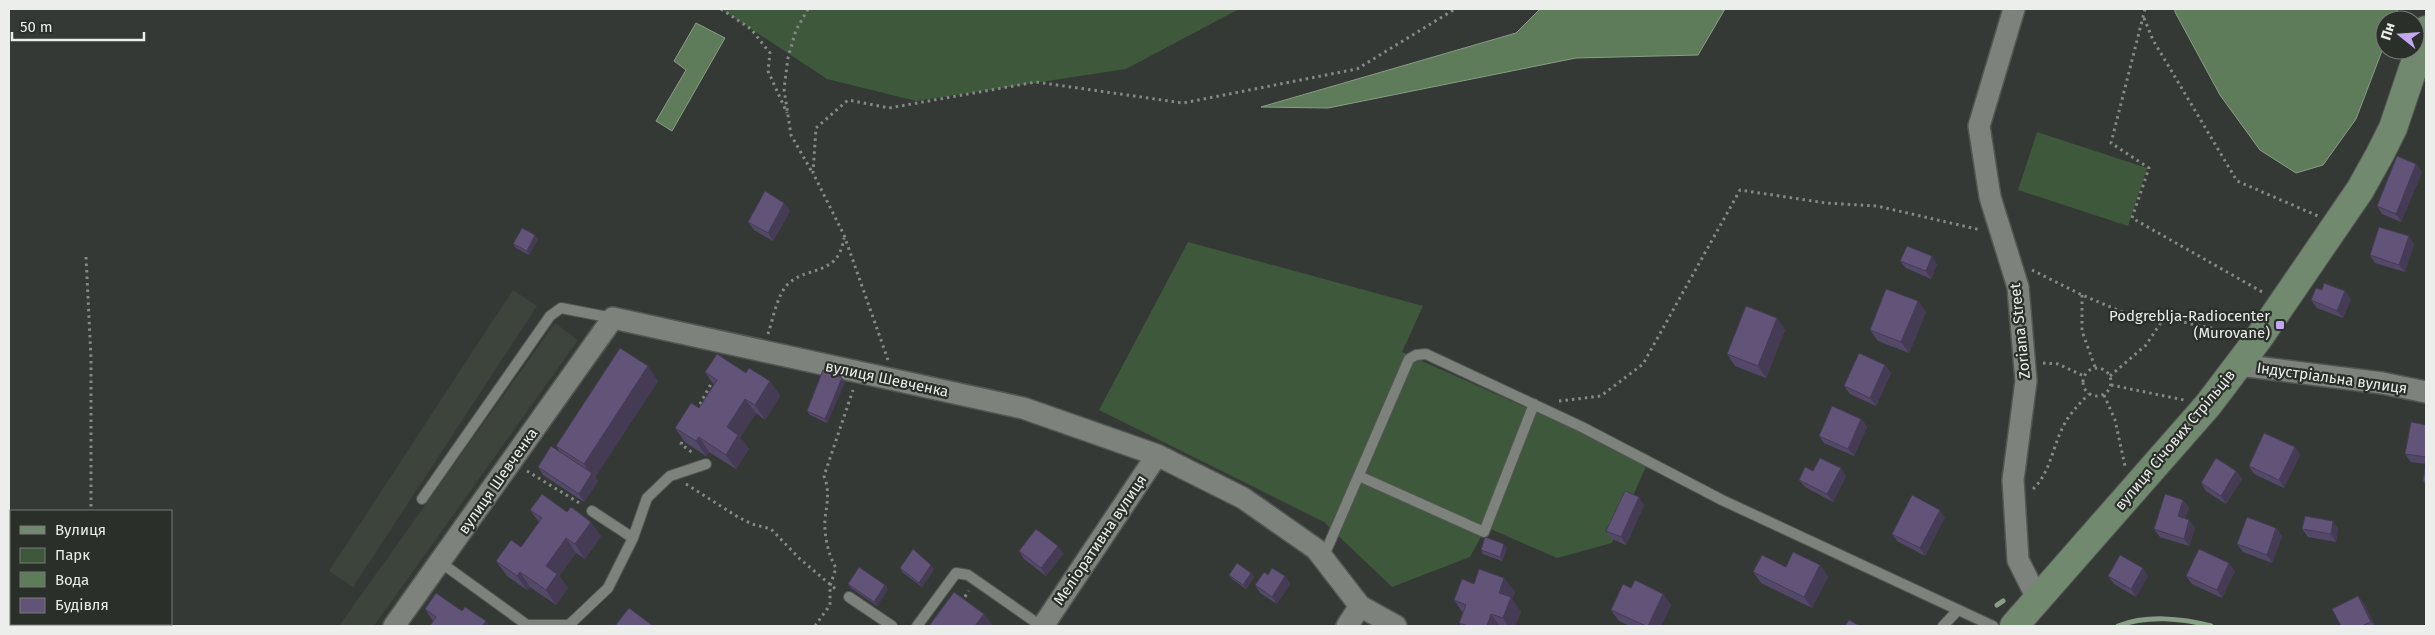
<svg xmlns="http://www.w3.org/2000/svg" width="2435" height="635" font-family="'Fira Sans',sans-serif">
<rect width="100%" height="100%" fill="#353935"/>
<!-- built -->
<path fill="#3d443c" d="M513,290L537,306L353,587L329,571Z
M555,323L578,340L374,626H339Z"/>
<!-- green -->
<path fill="#3e583b" d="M721,9H1239L1126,69L916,101L827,79Z
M2037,132L2147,168L2128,226L2018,190Z
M1188,242L1423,306L1402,352L1648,462L1612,543L1557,558L1486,527L1470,557L1392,587L1324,522L1099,410Z"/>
<!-- water -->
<path fill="#5e7b5a" stroke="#889e86" d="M1540,9H1725L1698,55L1576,58L1328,108L1261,107L1516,33Z
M2175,9H2398L2394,20H2385V43L2356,119L2323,165L2296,173L2260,150L2220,95L2175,12Z
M696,23L725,38L672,131L656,121L686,70L674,61Z"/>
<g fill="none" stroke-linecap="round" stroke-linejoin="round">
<!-- stream -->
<path stroke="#889e86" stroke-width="5" d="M1997,605L2003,601
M2118,626C2146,615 2182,618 2211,626"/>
<!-- lane casing -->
<g stroke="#535652" stroke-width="12">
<path id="lane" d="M1359,476L1484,532L1534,404
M422,499L550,316L561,308L613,318
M592,511L633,538
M1323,558L1409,359L1416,355L1426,354L1582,427L1722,500L1993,626
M440,562L527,625L526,626
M849,597L892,626
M527,625H569L608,588L633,538L647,498L670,476L706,464
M917,626L956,573L968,575L1041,626
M1943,626L1958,610"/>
</g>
<!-- street casing -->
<g stroke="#535652" stroke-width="24">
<path id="street" d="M2014,9L1979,126L1990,197L2018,287L2026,381L2013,480L2018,560L2037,598
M2239,365L2382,383L2426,392
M394,626L613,318L1023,408L1157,455L1243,498L1316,549L1360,606L1396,626
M1043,626L1157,455
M1347,626L1360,606"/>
</g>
<!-- secondary casing -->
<g stroke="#535652" stroke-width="30">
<path id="secondary" d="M2014,626L2208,405L2258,339L2360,190L2380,154L2393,128L2426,30"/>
</g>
<!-- path -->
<path stroke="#858885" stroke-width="3" stroke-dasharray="2.5 4" stroke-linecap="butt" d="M721,9L751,29L770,53L768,71L787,113
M808,9L796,30L788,58L784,89L791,135L812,172
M2145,9L2111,143L2149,168L2132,218L2264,293
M2144,18L2153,40L2237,181L2318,216
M86,257L91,358V511
M2032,270L2082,295L2125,313L2164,318L2234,333
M2082,295V331L2095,367
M768,334C773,319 777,295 788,284C808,265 838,277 844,238
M888,360L844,235L813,173L816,128L848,100L889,108L1036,82L1183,103L1357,69L1455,9
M2043,363L2058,364L2084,376
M2083 382a14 14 0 1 1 28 0a14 14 0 1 1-28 0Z
M2110,376L2146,345L2164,318
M2111,385L2184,400
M2104,395L2115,420L2125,466
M1559,401L1601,396L1643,364L1740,190L1826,203L1877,206L1981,230
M697,410L713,380
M685,436L681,444L694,454
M527,471L581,504
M686,484L738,517L752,524L771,529L800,559L838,591
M2033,489C2049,474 2052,451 2061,431C2068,415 2078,405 2089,394
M961,602L969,591
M96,624V626
M815,626L830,605V586L836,568C828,554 824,536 825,519C827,503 830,491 824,476L853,390"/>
<!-- lane -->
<use href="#lane" stroke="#7d827d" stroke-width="10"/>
<!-- street -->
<use href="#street" stroke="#7d827d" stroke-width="21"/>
<!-- secondary -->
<use href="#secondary" stroke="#718a6f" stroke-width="28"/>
</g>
<!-- wall -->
<path fill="#544868" d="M2416,164L2422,172L2401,222L2382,214L2377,206Z
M784,203L790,211L773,241L754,230L748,222Z
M538,239L529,255L516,248L513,244Z
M2414,244L2405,272L2375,263L2370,255Z
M1900,261L1937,264L1931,279L1906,268Z
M2322,290L2345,291L2351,299L2343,318L2317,308L2311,300Z
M1918,301L1926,312L1909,353L1878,341L1870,330Z
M1785,330L1766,378L1735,366L1727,354Z
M1885,365L1891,373L1876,406L1850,394L1844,386Z
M705,372L746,373L770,381L780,396L765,420L756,413L740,437L749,449L736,469L709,452L706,456L685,442L675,428L699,408L714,385Z
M658,381L595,477L598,481L584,502L543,475L538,467L560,452L556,446Z
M845,382L827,423L810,415L807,411Z
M1861,419L1867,427L1854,456L1824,443L1819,436Z
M2426,425V485L2423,481L2426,464L2411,462L2405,454Z
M2295,447L2300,455L2284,488L2254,474L2249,466Z
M1813,471L1846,476L1833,502L1805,487L1799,480Z
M2236,471L2242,479L2226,504L2206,491L2201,483Z
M2183,500L2189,508L2185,518L2195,528L2189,546L2160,537L2154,529Z
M1644,505L1626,545L1612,539L1606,531Z
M530,510L601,536L585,559L576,553L559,576L568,588L556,605L530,587L527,590L507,576L496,561L521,547L539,522Z
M1945,517L1925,556L1897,541L1892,534Z
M2276,528L2282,536L2272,563L2243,552L2237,544Z
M2338,528L2336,542L2308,537L2302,529Z
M1507,548L1502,561L1483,554L1481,550Z
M1019,551L1063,554L1046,576L1024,559Z
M1820,565L1828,577L1812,608L1761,583L1753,572L1786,567Z
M900,568L934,569L922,587L902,572Z
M2235,571L2222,598L2192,584L2186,576Z
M1251,573L1254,577L1246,589L1232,579L1229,575Z
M1268,575L1285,576L1290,584L1277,604L1260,593L1255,585Z
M2108,576H2148L2136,597L2114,584Z
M1504,578L1515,592L1512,599L1521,612L1515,626H1462L1459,623L1463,613L1454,600L1474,584Z
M848,584L885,585L888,589L877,606L851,588Z
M1631,588L1663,594L1671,605L1661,626H1630L1619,621L1611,610Z
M2358,596L2364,604L2375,626H2341Z
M425,609L462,611L433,621Z"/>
<!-- shaded-wall -->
<path fill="#453b55" d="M2416,164L2422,172L2401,222L2396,214Z
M784,203L790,211L773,241L768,233Z
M535,235L538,239L529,255L527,251Z
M2409,236L2414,244L2405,272L2399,265Z
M1932,256L1937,264L1931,279L1926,271Z
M2345,291L2351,299L2343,318L2337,311Z
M1918,301L1926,312L1909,353L1901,342Z
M1777,318L1785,330L1766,378L1758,366Z
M1885,365L1891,373L1876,406L1870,398Z
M648,366L658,381L595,477L598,481L584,502L579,494L591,475L584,464Z
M842,378L845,382L827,423L825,419Z
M770,381L780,396L765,420L755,405Z
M745,399L756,413L740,437L749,449L736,469L726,455L727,427Z
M1861,419L1867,427L1854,456L1848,449Z
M699,437L709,452L706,456L696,441Z
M2295,447L2300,455L2284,488L2279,480Z
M1841,468L1846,476L1833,502L1827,494Z
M2236,471L2242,479L2226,504L2221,496Z
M1639,497L1644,505L1626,545L1621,537Z
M2183,500L2189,508L2183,524L2178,516Z
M1940,510L1945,517L1925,556L1920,548Z
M2189,520L2195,528L2189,546L2184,539Z
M2333,521L2338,528L2336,542L2331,534Z
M591,522L601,536L585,559L575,544Z
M2276,528L2282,536L2272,563L2267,555Z
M566,538L576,553L559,576L568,588L556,605L546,590V566Z
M1504,544L1507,548L1502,561L1500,557Z
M1058,546L1063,554L1046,576L1041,568Z
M2229,563L2235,571L2222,598L2217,590Z
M931,565L934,569L922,587L919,583Z
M1820,565L1828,577L1812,608L1804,597Z
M2143,568L2148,576L2136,597L2131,589Z
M520,572L530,587L527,590L517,576Z
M1251,573L1254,577L1246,589L1243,585Z
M1285,576L1290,584L1277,604L1272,597Z
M1504,578L1515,592L1512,599L1521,612L1515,626H1508L1503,618L1499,593Z
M885,585L888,589L877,606L874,602Z
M1663,594L1671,605L1661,626H1648Z
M2358,596L2364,604L2375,626L2371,622Z
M984,614L993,626H975Z
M1491,614L1500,626H1487Z
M486,621L489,626H482Z"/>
<!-- building -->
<path fill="#625479" stroke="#453b55" d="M2397,156L2416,164L2396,214L2377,206Z
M765,191L784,203L768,233L748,222Z
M2379,227L2409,236L2399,265L2370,255Z
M522,228L535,235L527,251L513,244Z
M1907,246L1932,256L1926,271L1900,261Z
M2324,283L2345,291L2337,311L2311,300L2316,288L2322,290Z
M1886,289L1918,301L1901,342L1870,330Z
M1746,306L1777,318L1758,366L1727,354Z
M620,348L648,366L584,464L556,446Z
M1859,353L1885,365L1870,398L1844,386Z
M717,354L746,373L749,368L770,381L755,405L745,399L727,427L738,435L726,455L699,437L696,441L675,428L691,403L699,408L717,380L705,372Z
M823,370L842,378L825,419L807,411Z
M1832,406L1861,419L1848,449L1819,436Z
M2411,422L2426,425V457L2405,454Z
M2264,433L2295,447L2279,480L2249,466Z
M551,446L592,473L579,494L538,467Z
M1820,458L1841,468L1827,494L1799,480L1805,467L1813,471Z
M2216,458L2236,471L2221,496L2201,483Z
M2426,464V481H2423Z
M1625,491L1639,497L1621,537L1606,531Z
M542,494L567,512L571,507L591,522L575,544L566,538L546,566L557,574L546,590L520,572L517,576L496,561L511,540L521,547L542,518L530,510Z
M2165,494L2183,500L2178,516L2189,520L2184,539L2154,529Z
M1912,495L1940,510L1920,548L1892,534Z
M2305,516L2333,521L2331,534L2302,529Z
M2247,517L2276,528L2267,555L2237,544Z
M1036,529L1058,546L1041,568L1019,551Z
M1485,537L1504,544L1500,557L1481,550Z
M913,549L931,565L919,583L900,568Z
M2199,549L2229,563L2217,590L2186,576Z
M1793,552L1820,565L1804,597L1753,572L1762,555L1786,567Z
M2120,555L2143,568L2131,589L2108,576Z
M1237,563L1251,573L1243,585L1229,575Z
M859,567L885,585L874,602L848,584Z
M1272,568L1285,576L1272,597L1255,585L1264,572L1268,575Z
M1479,569L1504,578L1499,593L1511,597L1503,618L1491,614L1487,626H1468L1459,623L1466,605L1454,600L1462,579L1474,584Z
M1635,580L1663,594L1648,626H1646L1611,610L1623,584L1631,588Z
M954,592L984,614L975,626H929Z
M436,593L462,611L465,607L486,621L482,626H430L436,617L425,609Z
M2358,596L2371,622L2362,626H2341L2332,609Z
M629,608L653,626H615Z
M1849,620L1860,626H1845Z"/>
<!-- markers -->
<rect fill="#c4a7f2" stroke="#2b2f2a" stroke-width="2" x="2275" y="320" width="10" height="10" rx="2.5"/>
<g text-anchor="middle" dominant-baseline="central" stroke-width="4.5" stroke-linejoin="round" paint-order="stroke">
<!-- poi labels -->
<g font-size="15" fill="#ebeeeb" stroke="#2b2f2a" text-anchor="end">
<text x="2270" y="316">Podgreblja-Radiocenter<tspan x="2270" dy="17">(Murovane)</tspan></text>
</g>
<!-- street labels -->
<g font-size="15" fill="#ebeeeb" stroke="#2b2f2a">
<text transform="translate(2020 331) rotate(-96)">Zoriana Street</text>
<text transform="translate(2332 378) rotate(8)">Індустріальна вулиця</text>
<text transform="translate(887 379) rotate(12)">вулиця Шевченка</text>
<text transform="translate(2175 440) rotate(-50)">вулиця Січових Стрільців</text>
<text transform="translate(498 481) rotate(-55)">вулиця Шевченка</text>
<text transform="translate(1100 540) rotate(-56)">Меліоративна вулиця</text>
</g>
</g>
<!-- border -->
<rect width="2435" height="635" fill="none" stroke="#ebeeeb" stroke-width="20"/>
<!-- legend -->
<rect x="10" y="510" width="162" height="115" fill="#2b2f2a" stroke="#787b77"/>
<rect x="20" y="526" width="25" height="8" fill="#718a6f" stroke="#787b77"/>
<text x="55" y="535" font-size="15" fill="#ebeeeb">Вулиця</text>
<rect x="20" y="548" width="25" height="15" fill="#3e583b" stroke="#787b77"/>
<text x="55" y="560" font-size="15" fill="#ebeeeb">Парк</text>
<rect x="20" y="572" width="25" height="15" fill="#5e7b5a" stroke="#787b77"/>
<text x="55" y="585" font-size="15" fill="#ebeeeb">Вода</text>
<rect x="20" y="598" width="25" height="15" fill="#625479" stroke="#787b77"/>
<text x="55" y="610" font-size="15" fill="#ebeeeb">Будівля</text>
<!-- north arrow -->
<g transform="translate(2400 35) rotate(287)"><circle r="24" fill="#2b2f2a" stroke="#787b77"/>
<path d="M0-4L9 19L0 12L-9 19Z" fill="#c4a7f2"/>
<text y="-8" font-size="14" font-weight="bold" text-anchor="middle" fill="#ebeeeb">Пн</text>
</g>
<!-- scale -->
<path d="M12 32v8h132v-8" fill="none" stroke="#ebeeeb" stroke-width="2.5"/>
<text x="20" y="32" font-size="15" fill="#ebeeeb" stroke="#2b2f2a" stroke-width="4" paint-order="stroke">50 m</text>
</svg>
